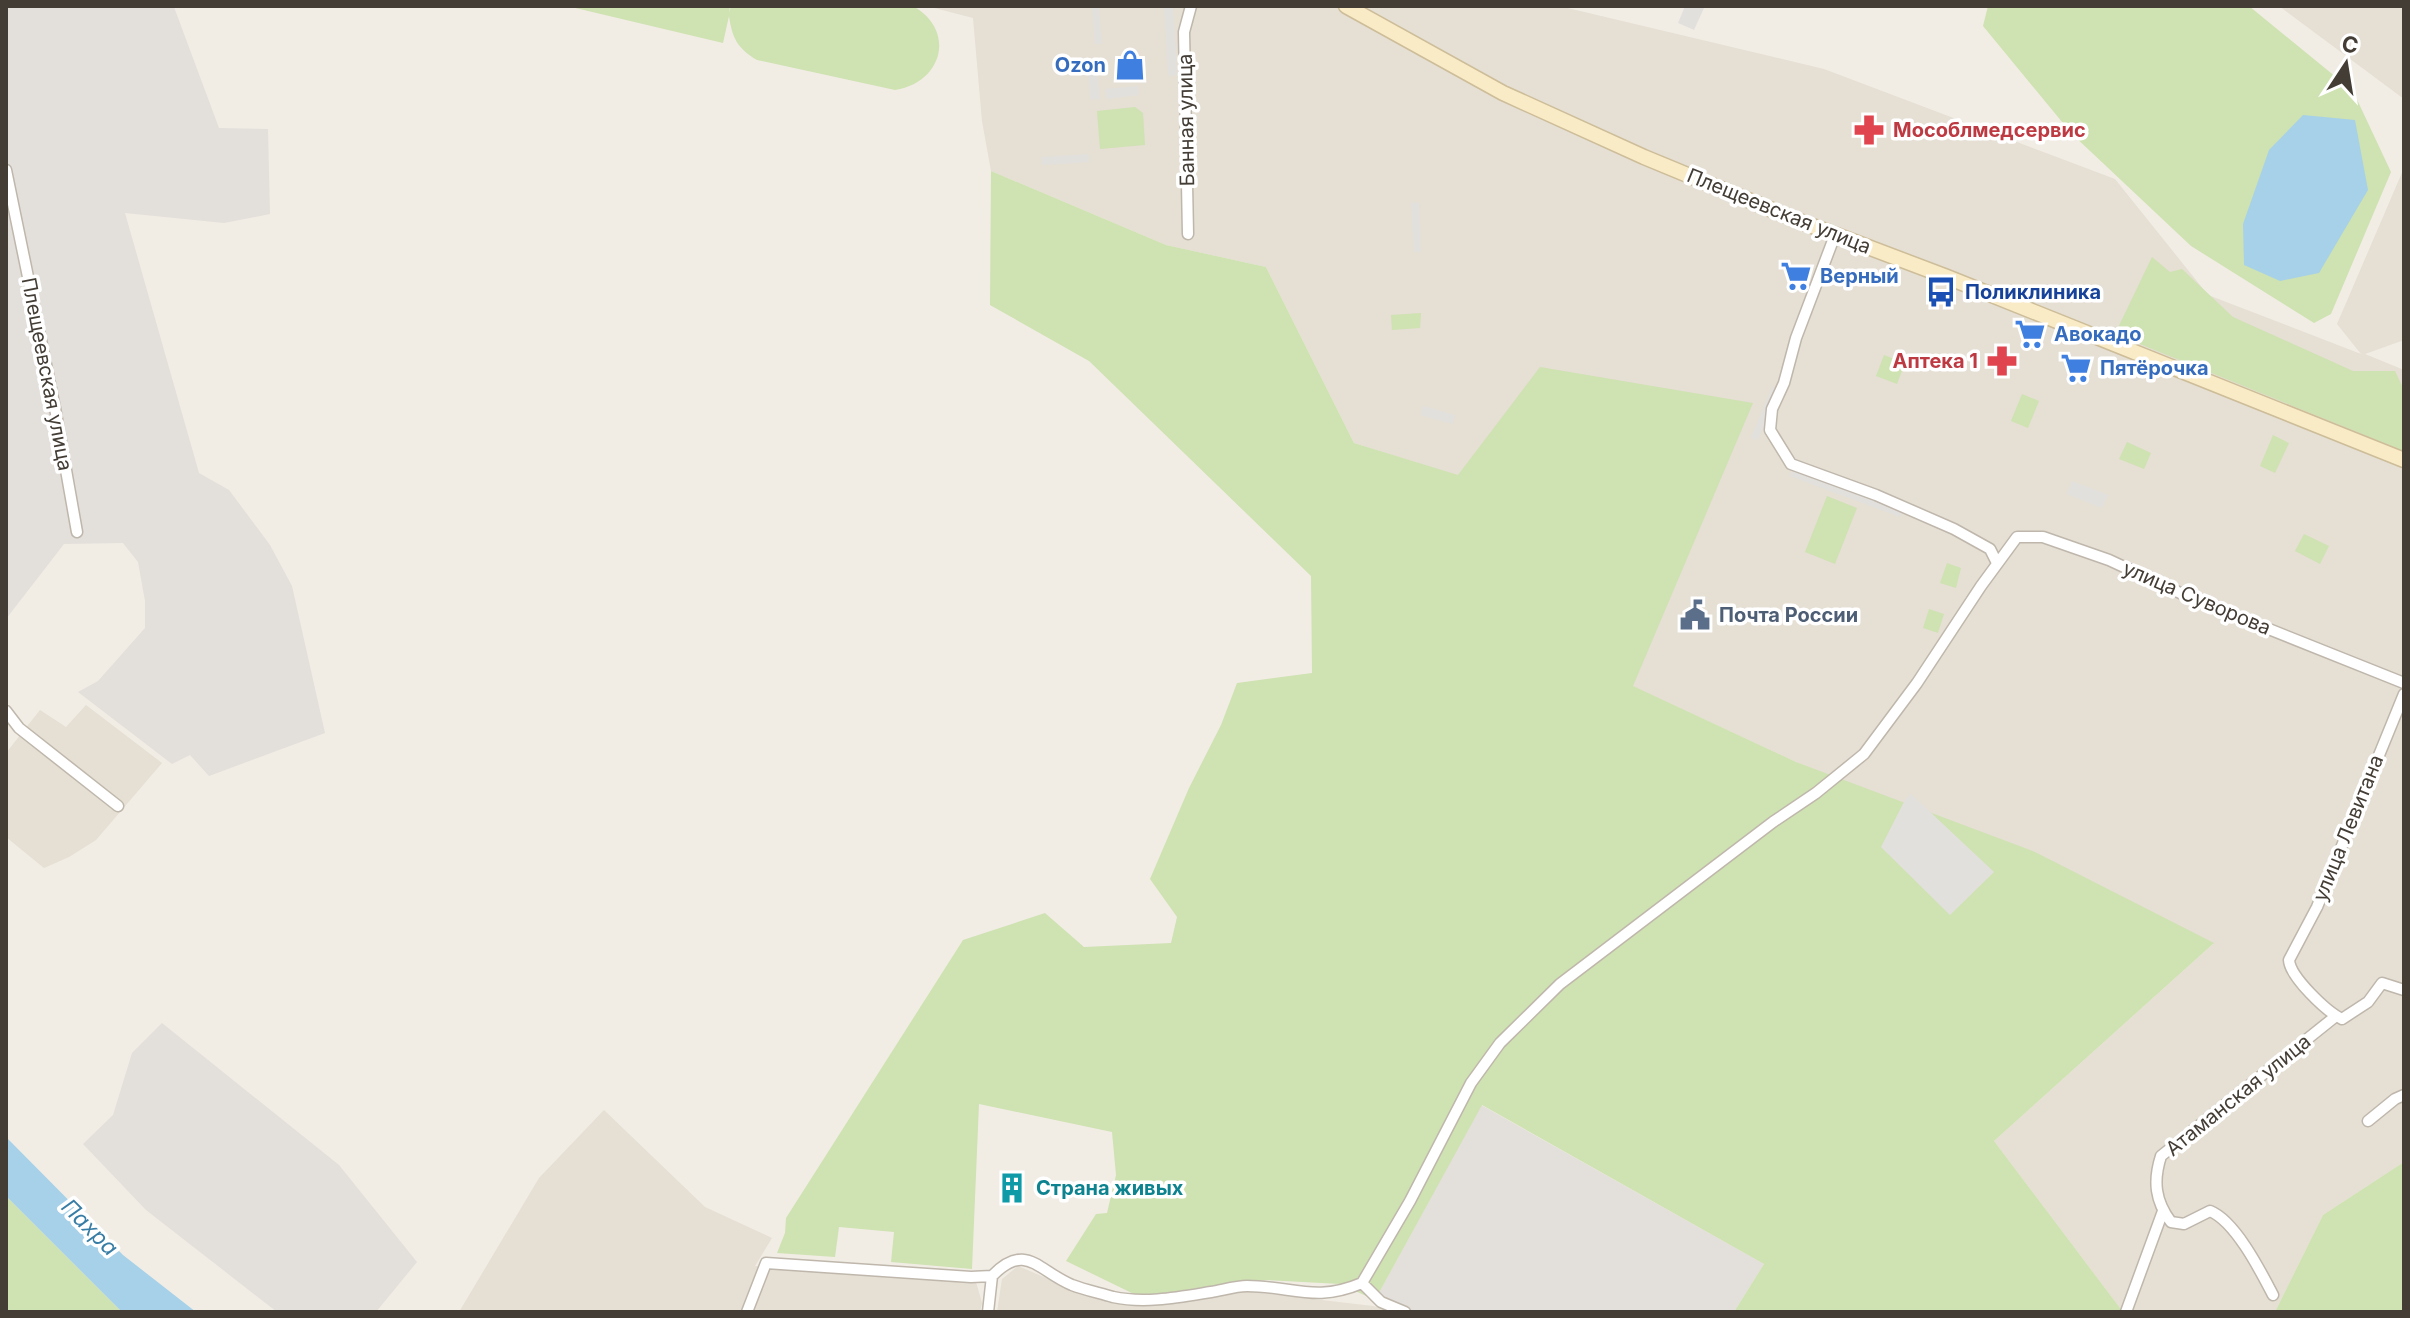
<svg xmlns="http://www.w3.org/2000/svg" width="2410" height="1318" font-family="Inter,sans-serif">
<rect width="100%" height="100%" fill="#f1ede5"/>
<!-- residential -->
<path fill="#e5dfd4" d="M927,6H1559L1824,69L2115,179L2208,295L2361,354L2337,324L2404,168V340L2365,354L2404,370V1162L2323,1215L2275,1312H2123L1994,1141L2213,944L1796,762L1632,686L1541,367L1459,476L1354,443L1266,267L1166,245L991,171L982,121L973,18Z
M2279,6H2404V99Z
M86,705L162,763L96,840L69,857L44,868L6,837V753L40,710L66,727Z
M604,1110L705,1207L772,1238L755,1266L976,1282L982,1303L980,1312H459L539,1178Z
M1018,1266L1065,1286L1141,1304L1236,1290L1373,1306L1396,1312H997L1002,1279Z"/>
<!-- industrial -->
<path fill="#e3dfda" d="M6,6H177L174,7L219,128L268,129L270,214L224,223L125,213L199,473L229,490L270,545L292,586L325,733L209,776L190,755L172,764L78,692L98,681L145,628V601L138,562L123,543L64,544L6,619Z
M162,1023L339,1165L417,1262L376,1312H277L146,1210L83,1144L113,1115L132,1053Z
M1481,1105L1764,1264L1734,1312H1402L1375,1300Z"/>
<!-- green -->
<path fill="#cfe2b1" d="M567,6H730L729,13L731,6H913C957,31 942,83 895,90L757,60C738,49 732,38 729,16L723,43Z
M1988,6H2249L2353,91L2391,172L2331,314L2314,323L2191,246L2072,134L1983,26Z
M1135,107L1143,113L1145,145L1100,149L1097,111Z
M991,171L1166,245L1266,267L1354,443L1458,475L1540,367L1753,403L1633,686L1796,762L2035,852L2214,943L1994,1141L2123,1312H1734L1764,1264L1482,1105L1375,1300L1340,1284L1267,1280L1140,1297L1066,1261L1096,1214L1107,1213L1116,1175L1112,1132L979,1104L972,1269L891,1262L894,1232L839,1227L835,1257L777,1253L785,1233L786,1218L963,940L1045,913L1084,947L1171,943L1177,917L1150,879L1189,788L1221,725L1237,683L1312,673L1311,576L1089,361L990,305Z
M2152,257L2170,272L2182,269L2233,317L2353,371H2395L2404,390V451L2115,334Z
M1421,313L1420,328L1392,330L1391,315Z
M1884,355L1905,363L1897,384L1876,376Z
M2022,394L2039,401L2028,428L2011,421Z
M2273,435L2289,443L2275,473L2260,466Z
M2127,442L2151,453L2144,469L2119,459Z
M1827,496L1857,508L1835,564L1805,552Z
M2304,534L2329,546L2320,564L2295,551Z
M1947,563L1961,568L1956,588L1940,583Z
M1929,609L1944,614L1938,633L1923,628Z
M2404,1162V1312H2275L2323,1215Z
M6,1196L122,1312H6Z"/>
<!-- parking -->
<path fill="#e2e0dd" d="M1164,6H1173L1177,75L1168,76Z
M1685,6H1705L1694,30L1678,23Z
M1092,7H1099L1102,44H1095Z
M1088,68H1097L1100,99L1090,100Z
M1138,86L1139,95L1106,99L1105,89Z
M1089,154V162L1042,165L1041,157Z
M1419,202L1421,252H1414L1411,203Z
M1772,387L1778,389L1758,440L1751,438Z
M1423,406L1455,415L1453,424L1420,415Z
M1793,468L1904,509L1900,517L1790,476Z
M2072,481L2108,495L2102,508L2067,494Z
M1911,794L1994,872L1950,915L1881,847L1905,800Z"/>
<!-- water -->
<path fill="#a6d1e9" d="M2303,115L2355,120L2368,190L2319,273L2280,281L2244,265L2243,224L2269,150Z
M6,1137L123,1255L196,1312H122L6,1196Z"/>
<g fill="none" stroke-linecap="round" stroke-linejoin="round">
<!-- street casing -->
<g stroke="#bfb7ac" stroke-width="13">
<path id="street" d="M6,170L55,408L77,532
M1188,234L1184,32L1191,6
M1835,235L1796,338L1784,383L1772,409L1770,430L1791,464L1876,495L1954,529L1990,549L1997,563
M2404,694L2317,907L2289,960C2290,977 2327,1012 2342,1019L2368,1002L2382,983L2404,990
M6,711L19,728L118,806
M2368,1121L2395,1099L2404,1095
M992,1276C1026,1241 1038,1271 1072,1285C1085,1290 1100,1293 1113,1297C1145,1304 1180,1297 1211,1292C1223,1290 1236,1286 1247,1286C1293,1286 1315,1303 1362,1283
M1362,1283L1410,1201L1471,1083L1500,1043L1560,984L1773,822L1816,793L1864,754L1917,683L1981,586L2017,537H2043L2109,560L2191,598L2404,683
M1362,1283L1381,1302L1405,1312
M2273,1295C2260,1270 2235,1221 2210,1211L2184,1224L2171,1222C2155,1201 2153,1181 2161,1156L2336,1016
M747,1312L766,1263L971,1277L992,1276
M988,1312L992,1276
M2126,1312L2163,1211"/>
</g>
<!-- secondary casing -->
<g stroke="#cdbd98" stroke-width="17">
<path id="secondary" d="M1346,6L1503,93L1644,157L1794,219L1947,277L2404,460"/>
</g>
<!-- street -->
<use href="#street" stroke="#fff" stroke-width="10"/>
<!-- secondary -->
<use href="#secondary" stroke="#faebc7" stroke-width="14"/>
</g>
<!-- icons -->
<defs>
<g id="shop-bare" transform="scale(2.4)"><path d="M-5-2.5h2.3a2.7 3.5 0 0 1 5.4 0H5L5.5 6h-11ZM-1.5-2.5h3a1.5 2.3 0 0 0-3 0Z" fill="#3f7fe0" stroke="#fff" stroke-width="2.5" paint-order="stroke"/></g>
<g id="pharmacy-bare" transform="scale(2.4)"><path d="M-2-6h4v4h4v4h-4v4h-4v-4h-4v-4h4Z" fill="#e0444e" stroke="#fff" stroke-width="2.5" paint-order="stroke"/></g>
<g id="supermarket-bare" transform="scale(2.4)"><path d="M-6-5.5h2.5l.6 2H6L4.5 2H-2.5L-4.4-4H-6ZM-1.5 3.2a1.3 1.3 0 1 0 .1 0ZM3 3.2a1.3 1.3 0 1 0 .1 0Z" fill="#3f7fe0" stroke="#fff" stroke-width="2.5" paint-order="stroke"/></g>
<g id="bus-bare" transform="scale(2.4)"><path d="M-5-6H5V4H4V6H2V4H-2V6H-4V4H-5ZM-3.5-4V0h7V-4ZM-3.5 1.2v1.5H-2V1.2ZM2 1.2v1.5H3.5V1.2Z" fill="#1a4fb4" stroke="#fff" stroke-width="2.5" paint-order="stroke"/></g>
<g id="civic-bare" transform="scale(2.4)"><path d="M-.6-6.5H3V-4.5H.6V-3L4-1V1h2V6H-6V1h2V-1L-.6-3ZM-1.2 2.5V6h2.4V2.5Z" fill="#5c6f8a" stroke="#fff" stroke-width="2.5" paint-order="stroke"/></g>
<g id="building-bare" transform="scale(2.4)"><path d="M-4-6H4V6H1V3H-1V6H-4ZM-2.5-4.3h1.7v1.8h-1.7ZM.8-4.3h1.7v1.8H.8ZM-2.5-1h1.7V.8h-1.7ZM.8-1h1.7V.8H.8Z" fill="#0f9aa8" stroke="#fff" stroke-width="2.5" paint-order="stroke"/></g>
</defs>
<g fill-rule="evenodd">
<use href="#shop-bare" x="1130" y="65"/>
<use href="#pharmacy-bare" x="1869" y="130"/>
<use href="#supermarket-bare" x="1796" y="276"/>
<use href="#bus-bare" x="1941" y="292"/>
<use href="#supermarket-bare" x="2030" y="334"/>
<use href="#pharmacy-bare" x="2002" y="361"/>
<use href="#supermarket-bare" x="2076" y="368"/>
<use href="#civic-bare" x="1695" y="615"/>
<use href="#building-bare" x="1012" y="1188"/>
</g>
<g text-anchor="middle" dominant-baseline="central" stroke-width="7" stroke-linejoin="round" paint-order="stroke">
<!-- shop labels -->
<g font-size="20" font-weight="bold" fill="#366cbe" stroke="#fff" text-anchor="start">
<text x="1106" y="65" text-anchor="end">Ozon</text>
<text x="1820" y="276">Верный</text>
<text x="2054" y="334">Авокадо</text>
<text x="2100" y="368">Пятёрочка</text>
</g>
<!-- street labels -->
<g font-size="20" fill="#433d35" stroke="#fff">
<text transform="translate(1186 120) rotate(-91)">Банная улица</text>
<text transform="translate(1779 211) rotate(22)">Плещеевская улица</text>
<text transform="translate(47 374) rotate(79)">Плещеевская улица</text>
<text transform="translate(2197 598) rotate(23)">улица Суворова</text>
<text transform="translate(2348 828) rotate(-68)">улица Левитана</text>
<text transform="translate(2238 1095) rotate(-39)">Атаманская улица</text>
</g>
<!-- health labels -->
<g font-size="20" font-weight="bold" fill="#be3a42" stroke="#fff" text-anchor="start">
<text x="1893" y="130">Мособлмедсервис</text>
<text x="1978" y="361" text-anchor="end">Аптека 1</text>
</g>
<!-- transit labels -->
<g font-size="20" font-weight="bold" fill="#164399" stroke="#fff" text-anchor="start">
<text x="1965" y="292">Поликлиника</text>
</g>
<!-- service labels -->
<g font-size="20" font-weight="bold" fill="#4e5e75" stroke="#fff" text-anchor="start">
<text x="1719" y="615">Почта России</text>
</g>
<!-- culture labels -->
<g font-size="20" font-weight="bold" fill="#0d838f" stroke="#fff" text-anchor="start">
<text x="1036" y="1188">Страна живых</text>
</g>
<!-- water labels -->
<g font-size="22" font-style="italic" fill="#387da5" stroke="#fff">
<text transform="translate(90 1227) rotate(45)">Пахра</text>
</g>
</g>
<!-- border -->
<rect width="2410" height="1318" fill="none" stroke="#433d35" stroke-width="16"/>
<!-- north arrow -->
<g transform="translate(2346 64) rotate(12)" stroke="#ffffff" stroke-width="6" paint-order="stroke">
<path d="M0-6L14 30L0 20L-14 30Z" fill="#433d35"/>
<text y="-12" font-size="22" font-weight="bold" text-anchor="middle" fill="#433d35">С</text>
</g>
</svg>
